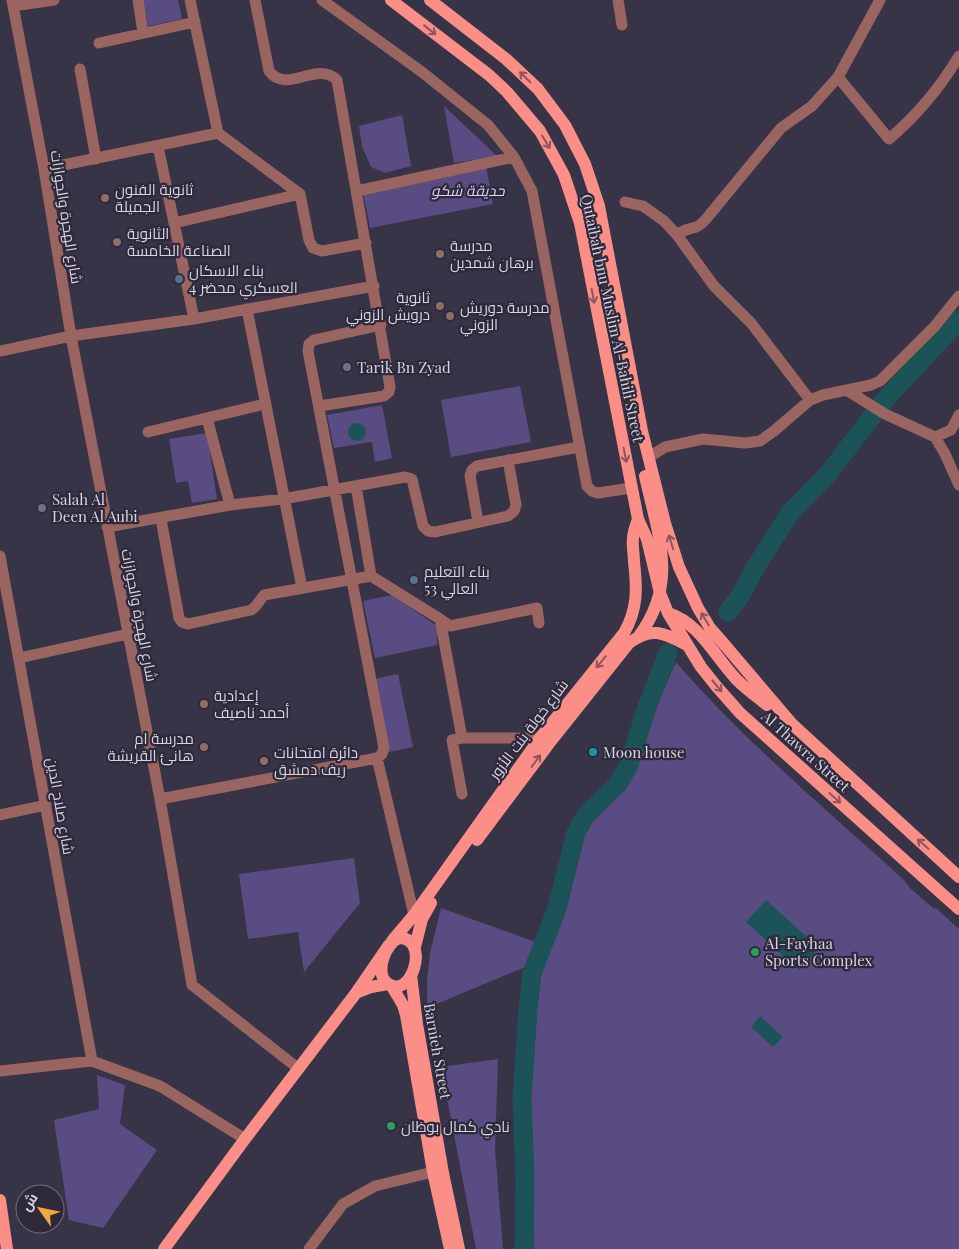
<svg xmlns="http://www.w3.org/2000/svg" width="959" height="1249" font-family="'Playfair Display',Cairo,serif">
<rect width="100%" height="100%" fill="#383447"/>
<!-- green -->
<path fill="#594c82" d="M143,0H178L182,19L148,26Z
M444,106L497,156L454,163Z
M402,115L411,166L385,173L371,167L362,146L359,126Z
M486,166L493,204L370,228L363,192Z
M520,386L531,442L451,457L441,400Z
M382,405L392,458L375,462L372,442L334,448L327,415Z
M207,433L217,499L192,503L188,481L176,483L169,439Z
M392,595L437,626V645L375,658L363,601Z
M676,662C745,742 827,810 905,881L910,888L934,909L936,908L959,929V1249H534V1177L531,1099L537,1009L541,975L565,914L584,837L593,821L610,800L625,790L655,710Z
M398,674L413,747L389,752L374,679Z
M354,858L360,903L304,972L298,932L248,939L239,874Z
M441,908L536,942L530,965L427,1008V981L430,953Z
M498,1059L495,1149L503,1249H476L441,1067Z
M97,1075L125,1085L120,1124L157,1150L103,1228L69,1220L54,1120L99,1109Z"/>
<!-- water -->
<path fill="#1c5358" d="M348 432a9 9 0 1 1 18 0a9 9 0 1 1-18 0Z
M766,900L819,948L799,970L746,922Z
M760,1016L783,1037L773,1047L751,1027Z"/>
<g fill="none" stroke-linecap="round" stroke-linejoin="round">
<!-- river -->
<path stroke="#1c5358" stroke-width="19" d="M728,612L741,595L755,568L790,513L828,474L883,402L959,320
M524,1249L525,1178L522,1099L528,1008L532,973L556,911L576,833L586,815L618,784L629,765L647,707L668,653"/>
<!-- minor -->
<path stroke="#9a6560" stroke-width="11" d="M12,0L44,169L71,336L160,799L192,985L299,1069
M138,0L143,33
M190,0L218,133
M255,0L269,71C287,95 316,60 337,80L390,387L389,392L384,396L319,406
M322,0L422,72L488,125L514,157L532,191L587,486L592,491L598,493L631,488
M618,0L622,25
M13,6L54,0
M99,43L195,22
M80,69L96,159
M838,77L889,139C916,116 941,86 959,56
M158,146L194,319
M44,169L218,133L300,194L309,240L313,248L322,251L366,243
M357,191L514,157
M625,202L643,206L664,221L677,235L714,286L751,323L810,400
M174,223L300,194
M677,235C684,229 687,230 696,227C702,225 707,218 711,213L781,128L812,106L838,77L880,0
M247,309L302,588
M0,351L71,336L194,319L374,286
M848,391L885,414L935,437L945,454L959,485
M207,418L230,505
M148,432L265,404
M935,437L951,430L959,415
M649,457L665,447L703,439L745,443L760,441L774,431L810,400L823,395L871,385L880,381L935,326L959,296
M161,519L179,618L182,622L188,624L251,610L255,607L264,595L371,576L356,486
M478,522L470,476L472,470L477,466L579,447
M107,527L230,505L283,499L405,477L412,479L423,526L428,531L435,532L508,516L514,511L516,505L508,460
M0,556L92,1061
M371,576L440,619
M19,658L128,634
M462,738H540
M377,758L414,915
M462,794L452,740L462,738L440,619L450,626L537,608L539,623
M160,799L377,758L382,754L384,748L308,351L309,344L314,340L381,325
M0,815L46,805
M0,1071L92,1061L160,1086L245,1139
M309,1249L343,1204L375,1186L433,1172"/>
<!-- major -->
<path stroke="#fb8f87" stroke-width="12" d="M391,0L489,75L507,92L540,131L564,175L580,223L638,519L647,539L660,593L668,613L701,667L717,687L740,713L959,909
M430,0L506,59L538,89L565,125L585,164L599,206L642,431L665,523L679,567L698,608L710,628L724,644L792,724L959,877
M668,613C700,623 715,657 737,680C746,689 757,697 767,705
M639,636C679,582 658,536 645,476
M477,840L551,741L629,643C652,626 664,633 687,645
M400,938C431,939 411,1002 387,983C374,973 386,941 400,938Z
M392,941L414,915L540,738L624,633C638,609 637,588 634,562C634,554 632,546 633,538C633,532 636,525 638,519
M415,947L422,919L431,903
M411,975L417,1024L443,1173L459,1249
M391,985L403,1005L406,1015L433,1172L450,1249
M356,993L371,987L388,984
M0,1200L7,1249
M164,1249L245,1139L356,993L389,945"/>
</g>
<!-- one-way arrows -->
<defs><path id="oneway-shaft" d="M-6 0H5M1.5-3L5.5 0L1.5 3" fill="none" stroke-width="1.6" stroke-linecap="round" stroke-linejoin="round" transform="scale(1.25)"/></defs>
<g stroke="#8a575e">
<use href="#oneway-shaft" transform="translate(430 30) rotate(38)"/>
<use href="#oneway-shaft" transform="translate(525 77) rotate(-136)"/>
<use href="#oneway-shaft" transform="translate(546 142) rotate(59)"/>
<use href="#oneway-shaft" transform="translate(593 296) rotate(79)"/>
<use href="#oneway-shaft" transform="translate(625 455) rotate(79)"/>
<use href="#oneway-shaft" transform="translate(671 542) rotate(-107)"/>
<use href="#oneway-shaft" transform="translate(705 619) rotate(-121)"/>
<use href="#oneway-shaft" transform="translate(601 662) rotate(129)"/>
<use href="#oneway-shaft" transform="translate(717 686) rotate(50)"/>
<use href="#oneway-shaft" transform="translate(536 761) rotate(-54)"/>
<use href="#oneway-shaft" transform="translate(835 798) rotate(42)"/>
<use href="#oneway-shaft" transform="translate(923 844) rotate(-138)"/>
</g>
<!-- markers -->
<g fill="#8d6e63" stroke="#2e2a3c" stroke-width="2">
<circle cx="105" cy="198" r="5"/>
<circle cx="117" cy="242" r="5"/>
<circle cx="440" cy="254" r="5"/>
<circle cx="440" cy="306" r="5"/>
<circle cx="450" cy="316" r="5"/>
<circle cx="204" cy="704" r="5"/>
<circle cx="204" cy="747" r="5"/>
<circle cx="264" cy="761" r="5"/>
</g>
<g fill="#5c6f8a" stroke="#2e2a3c" stroke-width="2">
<circle cx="179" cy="279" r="5"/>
<circle cx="414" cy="580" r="5"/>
</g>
<g fill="#6b7280" stroke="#2e2a3c" stroke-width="2">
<circle cx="347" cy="367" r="5"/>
<circle cx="42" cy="508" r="5"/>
</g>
<circle fill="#0f9aa8" stroke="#2e2a3c" stroke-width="2" cx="593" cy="752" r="5"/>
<g fill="#2e9e5b" stroke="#2e2a3c" stroke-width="2">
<circle cx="755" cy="952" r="5"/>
<circle cx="391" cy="1126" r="5"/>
</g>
<g text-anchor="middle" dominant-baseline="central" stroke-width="4.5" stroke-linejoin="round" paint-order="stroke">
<!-- poi labels -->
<g font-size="15" fill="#d7d5e1" stroke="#2e2a3c" text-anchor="start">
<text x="115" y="189">ثانوية الفنون<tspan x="115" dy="17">الجميلة</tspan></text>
<text x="127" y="233">الثانوية<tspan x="127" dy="17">الصناعة الخامسة</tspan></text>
<text x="450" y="245">مدرسة<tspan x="450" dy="17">برهان شمدين</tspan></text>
<text x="189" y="270">بناء الاسكان<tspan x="189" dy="17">العسكري محضر 4</tspan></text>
<text x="430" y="297" text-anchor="end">ثانوية<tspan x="430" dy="17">درويش الزوني</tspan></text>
<text x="460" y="307">مدرسة دوريش<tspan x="460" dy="17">الزوني</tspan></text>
<text x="357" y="367">Tarik Bn Zyad</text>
<text x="52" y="499">Salah Al<tspan x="52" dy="17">Deen Al Aubi</tspan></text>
<text x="424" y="571">بناء التعليم<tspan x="424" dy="17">العالي 53</tspan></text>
<text x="214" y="695">إعدادية<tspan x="214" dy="17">أحمد ناصيف</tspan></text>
<text x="194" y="738" text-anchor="end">مدرسة ام<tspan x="194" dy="17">هانئ القريشة</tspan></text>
<text x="274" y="752">دائرة امتحانات<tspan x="274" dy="17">ريف دمشق</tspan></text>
<text x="603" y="752">Moon house</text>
<text x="765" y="943">Al-Fayhaa<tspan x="765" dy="17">Sports Complex</tspan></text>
<text x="401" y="1126">نادي كمال بوظان</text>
</g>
<!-- park labels -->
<g font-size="15" font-style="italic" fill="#dbd4f9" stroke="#2e2a3c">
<text x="468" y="190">حديقة شكو</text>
</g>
<!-- street labels -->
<g font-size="15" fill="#d7d5e1" stroke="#2e2a3c">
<text transform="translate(67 217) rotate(81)">شارع الهجرة والجوازات</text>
<text transform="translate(613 318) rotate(78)">Qutaibah bnu Muslim Al-Bahili Street</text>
<text transform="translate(140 615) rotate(79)">شارع الهجرة والجوازات</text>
<text transform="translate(528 729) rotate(-53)">شارع خولة بنت الأزور</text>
<text transform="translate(806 751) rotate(42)">Al Thawra Street</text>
<text transform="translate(61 806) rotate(80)">شارع صلاح الدين</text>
<text transform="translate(438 1051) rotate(80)">Barnieh Street</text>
</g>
</g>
<!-- north arrow -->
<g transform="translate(40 1209) rotate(303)"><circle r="24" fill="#2e2a3c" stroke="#726e7e"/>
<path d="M0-4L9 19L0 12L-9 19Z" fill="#efa73e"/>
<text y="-8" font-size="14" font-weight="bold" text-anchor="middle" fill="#d7d5e1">ش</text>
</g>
</svg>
